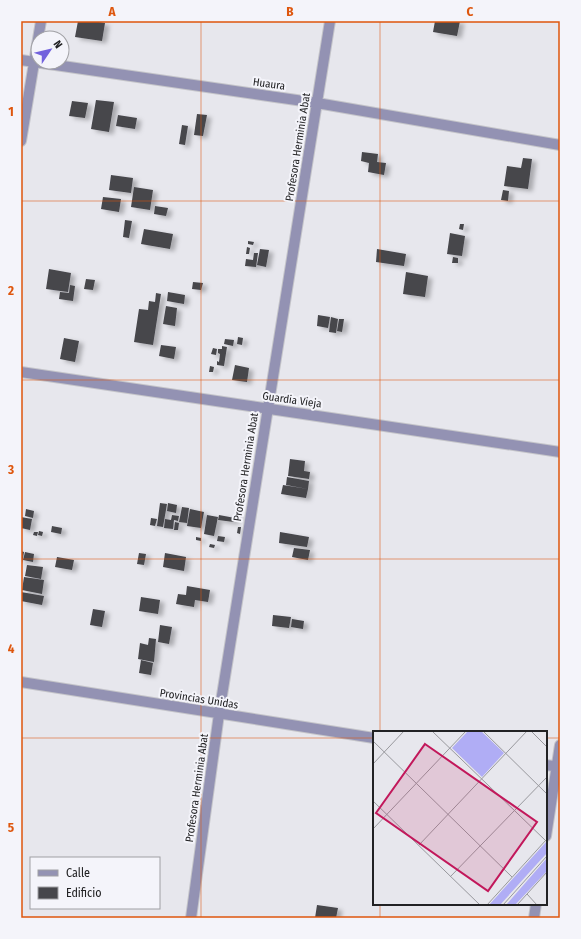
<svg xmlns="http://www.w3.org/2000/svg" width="581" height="939" font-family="'Fira Sans Condensed',sans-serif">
<defs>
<filter id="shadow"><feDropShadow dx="4.5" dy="2.5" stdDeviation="2" flood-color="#0004"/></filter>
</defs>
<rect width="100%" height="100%" fill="#e7e7ed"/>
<!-- building -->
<path fill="#46464b" filter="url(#shadow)" d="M78,21H93L105,23L102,41L75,37Z
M435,21H460L457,36L433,32Z
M96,100L114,102L109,132L91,129Z
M72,101L88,103L85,118L69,116Z
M197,114L207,115L203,136L194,135Z
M118,115L137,118L135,129L116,126Z
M182,125L188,126L185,145L179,144Z
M362,152L378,154L377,162L386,163L384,175L368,172L369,163L361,161Z
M523,158L532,159L528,189L504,186L507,166L521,168Z
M111,175L133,178L131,193L109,190Z
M134,187L153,190L150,210L131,207Z
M503,190L509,191L508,201L501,200Z
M103,197L121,199L119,212L101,209Z
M155,206L168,208L166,216L154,214Z
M125,220L132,221L129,238L123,237Z
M460,224H464L463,230L459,229Z
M144,229L173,234L170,249L141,244Z
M450,233L465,236L462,256L447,254Z
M248,241L254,242L253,245L248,244Z
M247,247L250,248L249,254H246Z
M260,249L269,250L266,267L257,265Z
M377,249L406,254L404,266L376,262Z
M254,253H258L256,267L245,266L246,259L253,260Z
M453,257L458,258V263H452Z
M49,269L71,273L68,292L46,289Z
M406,272L428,276L425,297L403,294Z
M86,279L95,280L93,290L84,289Z
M193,282L203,283L201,290L192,289Z
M70,285L75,286L73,301L59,299L60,292L69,293Z
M168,292L185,295L184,304L167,301Z
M156,293L161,294L153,345L134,342L139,309L148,310L149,301L155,302Z
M166,306L177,308L175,326L163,324Z
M318,315L330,317L328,328L317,326Z
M331,317L338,319L336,333L329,332Z
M339,319H344L342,332L337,331Z
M238,337L243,338L242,345L237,344Z
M64,338L79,341L75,362L60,359Z
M225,339L234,340L233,346L224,344Z
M161,345L176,347L174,359L159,356Z
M222,346L227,347L224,366L217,365V361L219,362L220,354L218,353V349H222Z
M213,348L217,349L216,355L211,354Z
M235,365L249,368L247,382L232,380Z
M210,366L214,367L213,372H209Z
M290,459L305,461L304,471L310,472L309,479L288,476Z
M287,477L309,481L308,489L286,485Z
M283,485L308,489L306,498L281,494Z
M160,503L167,504L163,527L157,526Z
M168,503L177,505L176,513L167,511Z
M182,507L189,508L187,523L179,522Z
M26,509L34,511L33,518L25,516Z
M190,509L204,512L201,528L187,526Z
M235,513L239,514L238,518L234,517Z
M172,515L179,516L178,521L174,520L173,529L164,528L165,519L171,520Z
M207,515L218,517L214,536L204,534Z
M219,515L235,518L234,522L218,520Z
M21,517L32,519L30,530L21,528Z
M151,518L157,519L155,526L150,525Z
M175,522L179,523L178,530H174Z
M52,526L62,528L61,534L51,532Z
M238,527H241L240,534L237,533Z
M39,531L43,532L42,536L38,535Z
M34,532H38L37,536L33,535Z
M280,532L309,537L307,547L279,543Z
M218,536L225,537L224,542L217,541Z
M196,537L201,538V541L196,540Z
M210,544L215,545L214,548L209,547Z
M294,548L310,550L308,560L292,557Z
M21,551L24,552L22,564H21Z
M25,552L34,554L33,562L23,560Z
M139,553L146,554L144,565L137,564Z
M165,553L186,557L184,571L163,567Z
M57,557L74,560L72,570L55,567Z
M27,565L43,567L41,579L25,576Z
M24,577L44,580L42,594L22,590Z
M187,586L210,590L208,602L195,600L194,607L176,604L178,594L186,595Z
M21,592L44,596L42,605L21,601Z
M141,597L160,600L158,614L139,611Z
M93,609L105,611L102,627L90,625Z
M273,615L291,617L289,628L272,626Z
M292,619L304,621L303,629L291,627Z
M160,625L172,627L169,644L158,642Z
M149,638L156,639L154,662L138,659L140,643L148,645Z
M141,660L153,663L151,675L139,673Z
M317,905L338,908L336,918H315Z"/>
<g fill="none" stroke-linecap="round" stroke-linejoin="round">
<!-- street casing -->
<g stroke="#c4c4c9" stroke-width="12">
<path id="street" d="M21,60L317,103L560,145
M21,141L41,21
M21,372L560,452
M21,682L374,738
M546,765L560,767
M546,836L560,745
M191,918L219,714L330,21
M534,918L536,904"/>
</g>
<!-- street -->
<use href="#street" stroke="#9392b3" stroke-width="10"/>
</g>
<!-- grid -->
<path fill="none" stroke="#de560d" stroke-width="1" stroke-opacity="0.55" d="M201,21V918M380,21V732M21,201H560M21,380H560M21,559H560M21,738H374M546,738H560M380,904V918"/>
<g text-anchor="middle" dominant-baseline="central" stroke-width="4" stroke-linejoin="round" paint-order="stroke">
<!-- street labels -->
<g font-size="11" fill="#222224" stroke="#f4f4fa">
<text transform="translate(269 84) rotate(8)">Huaura</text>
<text transform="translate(298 147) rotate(-81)">Profesora Herminia Abat</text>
<text transform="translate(292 400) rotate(8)">Guardia Vieja</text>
<text transform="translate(246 467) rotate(-81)">Profesora Herminia Abat</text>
<text transform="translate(199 699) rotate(9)">Provincias Unidas</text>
<text transform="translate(197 788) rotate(-82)">Profesora Herminia Abat</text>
</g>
</g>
<!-- overview -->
<g transform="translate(373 731)">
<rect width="174" height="174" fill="#e7e7ed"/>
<path d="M174,110V122L163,134L127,174H116ZM174,127V140L142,174H133Z" fill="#b0adf5"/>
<path d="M95,0H108L131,22L109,46L79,17Z" fill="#b0adf5"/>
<path fill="none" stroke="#98989d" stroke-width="1" d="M59,0L173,110M110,0L174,63M158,0L174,16M0,10L139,146M0,33L31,0M0,70L107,174M0,98L93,0M46,114L154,0M77,146L174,46M154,163L164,174M114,174L173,109M130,174L174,125M144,174L174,141"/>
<path fill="#c2185b" fill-opacity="0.15" stroke="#c2185b" stroke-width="2" d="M52,13L164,91L115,160L3,82Z"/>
<rect width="174" height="174" fill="none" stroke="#222224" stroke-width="2"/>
</g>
<!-- border -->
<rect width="581" height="939" fill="none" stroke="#f4f4fa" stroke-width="44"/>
<!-- legend -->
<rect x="30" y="857" width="130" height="52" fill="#f4f4fa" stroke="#a0a0a4"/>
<rect x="38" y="870" width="20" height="6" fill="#9392b3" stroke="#a0a0a4"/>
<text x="66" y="877" font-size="12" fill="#222224">Calle</text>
<rect x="38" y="887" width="20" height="12" fill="#46464b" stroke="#a0a0a4"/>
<text x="66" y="897" font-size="12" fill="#222224">Edificio</text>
<!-- north arrow -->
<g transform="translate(50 50) rotate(55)"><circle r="19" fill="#f4f4fa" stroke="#a0a0a4"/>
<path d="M0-3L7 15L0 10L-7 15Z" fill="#7262dd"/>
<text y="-6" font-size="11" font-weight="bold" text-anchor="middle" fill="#222224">N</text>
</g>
<rect x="22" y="22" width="537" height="895" fill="none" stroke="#de560d" stroke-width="1.5"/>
<g font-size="13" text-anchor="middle" font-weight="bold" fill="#de560d">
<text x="112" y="16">A</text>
<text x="290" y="16">B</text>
<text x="470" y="16">C</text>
<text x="11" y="116">1</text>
<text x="11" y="295">2</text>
<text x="11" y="474">3</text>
<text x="11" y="653">4</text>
<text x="11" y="832">5</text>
</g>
</svg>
